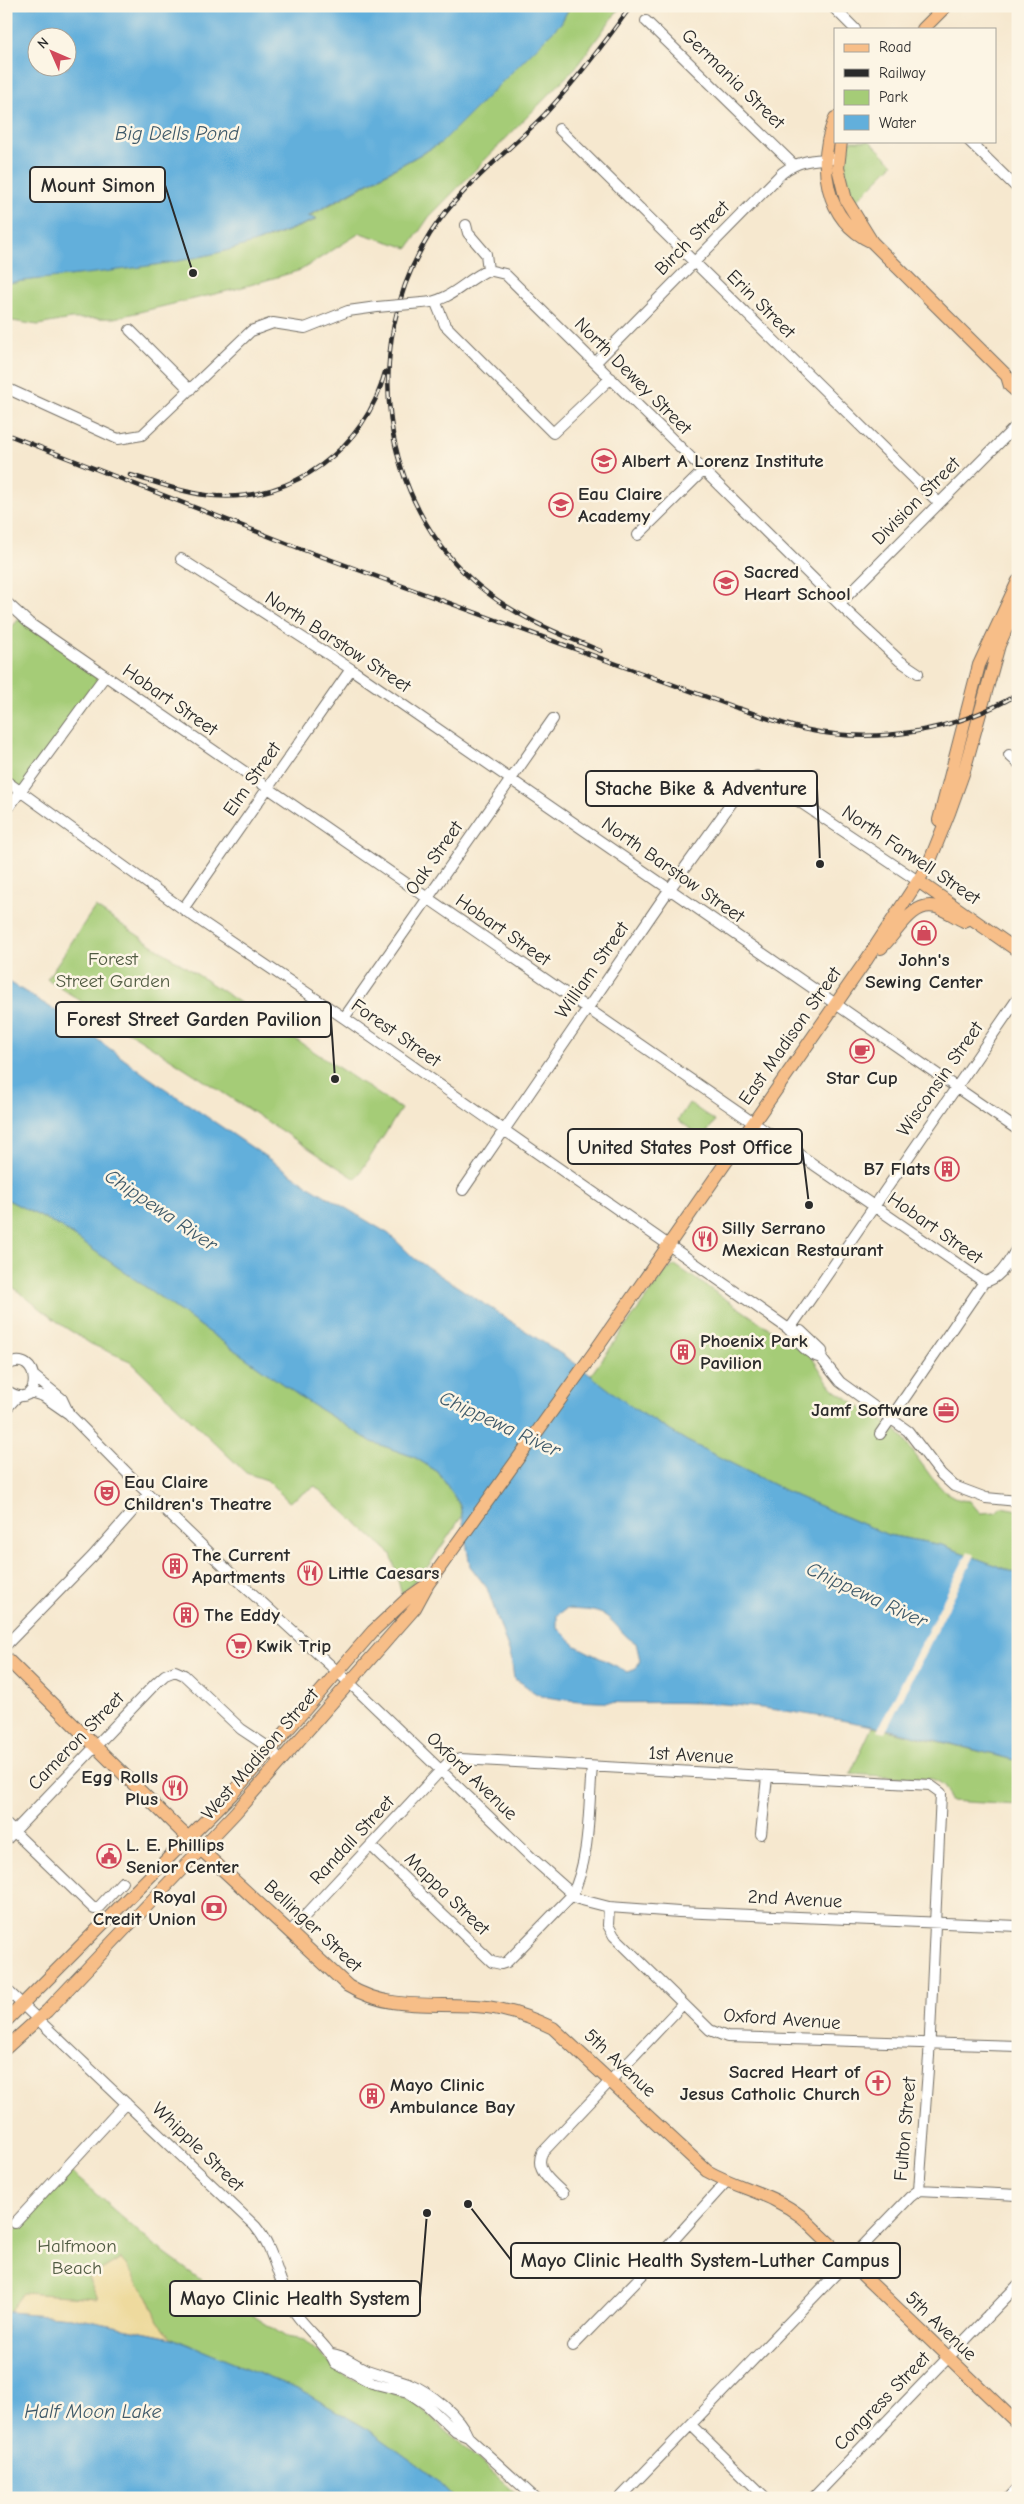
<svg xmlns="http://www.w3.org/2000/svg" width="1024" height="2504" font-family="'Comic Neue',sans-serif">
<rect width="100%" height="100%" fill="#fcf5e5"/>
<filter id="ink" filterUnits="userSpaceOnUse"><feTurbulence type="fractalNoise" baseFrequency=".02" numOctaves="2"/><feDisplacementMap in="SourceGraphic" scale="10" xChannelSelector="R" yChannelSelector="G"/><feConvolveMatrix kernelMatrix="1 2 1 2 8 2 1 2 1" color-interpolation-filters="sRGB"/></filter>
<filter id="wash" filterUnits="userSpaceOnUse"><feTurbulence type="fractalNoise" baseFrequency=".0096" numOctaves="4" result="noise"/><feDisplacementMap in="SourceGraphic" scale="20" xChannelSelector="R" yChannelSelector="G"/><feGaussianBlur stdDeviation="1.12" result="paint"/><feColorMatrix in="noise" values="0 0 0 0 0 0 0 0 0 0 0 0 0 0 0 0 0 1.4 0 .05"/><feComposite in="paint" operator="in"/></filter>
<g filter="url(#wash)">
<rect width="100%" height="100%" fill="#f6e8cf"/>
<!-- green -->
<path fill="#a5cc77" stroke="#687c51" d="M570,6H621L576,67L429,217L408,248L360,233L301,270L236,289L114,318L71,319L38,325L6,320V283L204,256L273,237L316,220L308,217L441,143L561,23Z
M845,141H870L893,164L852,205C843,187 842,161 845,141Z
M22,616L105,676L22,792L6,780V633Z
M95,907L401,1109L356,1179L47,979Z
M689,1103L715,1121L703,1138L678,1120Z
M6,1199L61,1227L305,1400L372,1442L414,1457L438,1472L460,1505L462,1516L429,1565L402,1595L391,1554L315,1486L289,1502L267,1480L246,1473L130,1361L91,1344L63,1326L6,1282Z
M675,1265L810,1356C820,1367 825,1381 836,1391L897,1430L932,1478L945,1492L960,1500L970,1501L980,1513L996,1512L1001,1507L1018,1510V1574L942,1545L888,1535L794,1495L687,1441L633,1408L590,1376L665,1272Z
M872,1727L954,1745L1018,1761V1805L949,1801C949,1789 944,1783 932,1779L850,1774Z
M71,2172L157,2248L223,2296L286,2337L304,2340L335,2368L350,2378L412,2400L521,2498H454L435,2478L369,2430L302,2391L172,2338L71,2317L6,2313V2241Z"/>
<!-- sand -->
<path fill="#eeda9e" stroke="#8c8264" d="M121,2258L148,2297L158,2321L172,2338L71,2317L9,2312L23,2293L98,2298L88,2278Z"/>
<!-- water -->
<path fill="#62afdb" stroke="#466d83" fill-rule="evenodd" d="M6,6H570L561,23L441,143L308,216L317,219C280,234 243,248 204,256C139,270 72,275 6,283ZM38,38H68V68H38Z
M6,980L74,1022L148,1077L309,1186L389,1234L415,1259L572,1361L633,1408L687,1441L794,1495L888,1535L942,1545L1018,1574V1761C934,1739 848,1718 762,1708C742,1706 721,1703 701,1703C649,1701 597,1706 546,1697C532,1695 526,1683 514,1679L511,1657L487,1588L470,1566L460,1505L438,1472L414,1457L372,1442L305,1400L61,1227L6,1199ZM566,1609C579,1610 595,1609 606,1616C617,1624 624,1637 636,1643L640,1660L636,1669L628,1672L576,1646L557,1627V1615Z
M9,2312L71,2317L172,2338L302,2391L369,2430L435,2478L454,2498H6V2313Z"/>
<!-- pier -->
<path fill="#f6e8cf" d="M968,1551L975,1555L885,1733L877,1731Z"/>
</g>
<g filter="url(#ink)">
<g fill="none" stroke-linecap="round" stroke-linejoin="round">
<!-- minor casing -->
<g stroke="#726d64" stroke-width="12">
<path id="minor" d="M832,6L855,29
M646,21L793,164
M559,129L939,503
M969,141L1018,189
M466,225L468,233L486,254L488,270
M488,270L505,274L839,604L900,661L918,673
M422,303C450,302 464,281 488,270
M436,303L445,325L553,433L611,378
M130,330L190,390
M596,362L782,173C797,161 813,159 832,159
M6,388L118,439L142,435L251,331L273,323L305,328L348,311L377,307
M638,535L703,471
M181,559L351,669L1018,1130
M6,602L29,623L984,1282
M839,604L1018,424
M1009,755L1018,763
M6,781L183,909L344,1018L793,1332C796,1343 810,1355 821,1358
M6,811L105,676
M183,909L351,669
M344,1018L553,719
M463,1190L664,897L748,780L757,776L767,780L918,881
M984,1282C1001,1279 1009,1260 1018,1247
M789,1330L1018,998
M793,1332L801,1331L822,1351L821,1358L840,1382L908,1431L941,1474L954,1486L986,1498L1018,1501
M6,1366C41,1344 45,1417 6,1390
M35,1377L62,1399L69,1414
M30,1392L43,1396L69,1414L138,1484L243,1585L354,1687L533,1859L578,1899L609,1907L679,1912L1018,1926
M6,1409L15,1399L20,1396
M880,1434L984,1282
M6,1645L92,1557L148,1494
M6,1824L94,1909H97L122,1882
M761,1834L767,1777
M6,1840L156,1683L165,1675L175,1671L184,1675L241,1729L271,1749L281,1761
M371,1846L492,1962L501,1964L507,1962L572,1895C591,1857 588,1808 592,1767
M609,1907L608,1925L614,1936L710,2030L727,2037L1018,2046
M290,1932L440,1771L448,1763L460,1759L930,1785L941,1793L929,2056L919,2190L910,2197L620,2498
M6,1989L255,2226C277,2252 278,2287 296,2314C307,2330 329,2347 335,2363L372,2383L408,2392L427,2405L456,2432L468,2437L535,2498
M919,2190L1018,2195
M563,2193C552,2182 534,2170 542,2153L683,2004
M15,2223L126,2103
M573,2346L644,2273L726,2182
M332,2354C344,2355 355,2365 367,2370C380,2375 395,2378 408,2383C430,2392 459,2415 468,2437
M691,2425L766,2498
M813,2498L1018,2285
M1009,2498L1018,2488"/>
</g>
<!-- major casing -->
<g stroke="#726d64" stroke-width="14">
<path id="major" d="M923,29L946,6
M835,118C817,163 824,220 872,242L1007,376L1010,386L1018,393
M841,141L838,168L846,200L872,242
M939,820L979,665L1018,581
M918,881L1018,951
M881,948C896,935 912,900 936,907C946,910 955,917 964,921L971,918
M6,1658L181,1831L348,1986C392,2013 439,2001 487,2007C511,2010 532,2018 553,2028L707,2171C741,2190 770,2192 802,2217L1018,2424
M6,2021L232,1794L373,1631L407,1599L424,1587
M6,2048L47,2011L235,1813L415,1608L428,1584L595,1351L867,959L918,881L929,863L949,813L964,771L999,645L1018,602"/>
</g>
<!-- minor -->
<use href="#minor" stroke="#fff" stroke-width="10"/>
<!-- major -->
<use href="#major" stroke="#f7be88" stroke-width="12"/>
<!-- rail casing -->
<g stroke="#2b2b2b" stroke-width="4.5">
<path id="rail" d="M6,434L304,550L737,708C759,715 781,724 803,729C875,745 954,732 1018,694
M130,475C158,483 186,494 215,496C292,502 366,448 385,372
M601,651C559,634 516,617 480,587C379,503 360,345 430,234C459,188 507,153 545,114C576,80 604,44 631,6"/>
</g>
<!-- rail -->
<use href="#rail" stroke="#fcf5e5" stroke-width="2.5" stroke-dasharray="8" stroke-linecap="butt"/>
<!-- minor-bridge casing -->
<g stroke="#726d64" stroke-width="12" stroke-linecap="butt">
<path id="minor-bridge" d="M377,307L422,303"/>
</g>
<!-- minor-bridge -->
<use href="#minor-bridge" stroke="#fff" stroke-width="10"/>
</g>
</g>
<!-- icons -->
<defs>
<g id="school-ring" transform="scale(1.25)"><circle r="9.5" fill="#fcf5e5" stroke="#d1495b" stroke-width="1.5"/><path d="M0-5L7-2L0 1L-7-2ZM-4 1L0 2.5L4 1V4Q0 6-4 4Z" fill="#d1495b"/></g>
<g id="shop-ring" transform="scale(1.25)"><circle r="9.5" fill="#fcf5e5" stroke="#d1495b" stroke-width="1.5"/><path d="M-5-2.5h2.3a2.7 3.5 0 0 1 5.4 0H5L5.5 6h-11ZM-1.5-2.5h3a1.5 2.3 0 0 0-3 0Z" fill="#d1495b"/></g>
<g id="cafe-ring" transform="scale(1.25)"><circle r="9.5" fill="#fcf5e5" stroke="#d1495b" stroke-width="1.5"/><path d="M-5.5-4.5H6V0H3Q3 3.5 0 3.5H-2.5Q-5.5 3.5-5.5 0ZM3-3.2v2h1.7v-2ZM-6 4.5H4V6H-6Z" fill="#d1495b"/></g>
<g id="building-ring" transform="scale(1.25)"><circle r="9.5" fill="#fcf5e5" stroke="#d1495b" stroke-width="1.5"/><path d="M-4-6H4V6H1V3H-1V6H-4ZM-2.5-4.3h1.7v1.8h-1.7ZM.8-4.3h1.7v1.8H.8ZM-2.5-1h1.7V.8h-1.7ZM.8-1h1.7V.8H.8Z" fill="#d1495b"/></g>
<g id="restaurant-ring" transform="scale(1.25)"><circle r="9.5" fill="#fcf5e5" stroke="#d1495b" stroke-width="1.5"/><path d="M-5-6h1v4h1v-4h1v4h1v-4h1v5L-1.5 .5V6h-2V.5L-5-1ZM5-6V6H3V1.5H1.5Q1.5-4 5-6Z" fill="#d1495b"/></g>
<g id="office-ring" transform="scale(1.25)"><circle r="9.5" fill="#fcf5e5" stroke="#d1495b" stroke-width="1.5"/><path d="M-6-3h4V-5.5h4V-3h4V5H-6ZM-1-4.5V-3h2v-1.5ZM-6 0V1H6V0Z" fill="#d1495b"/></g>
<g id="theatre-ring" transform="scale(1.25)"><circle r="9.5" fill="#fcf5e5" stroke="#d1495b" stroke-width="1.5"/><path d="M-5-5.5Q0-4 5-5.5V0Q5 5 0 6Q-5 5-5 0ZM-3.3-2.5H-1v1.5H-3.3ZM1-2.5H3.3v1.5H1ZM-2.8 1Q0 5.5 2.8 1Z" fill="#d1495b"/></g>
<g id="supermarket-ring" transform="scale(1.25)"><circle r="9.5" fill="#fcf5e5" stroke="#d1495b" stroke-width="1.5"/><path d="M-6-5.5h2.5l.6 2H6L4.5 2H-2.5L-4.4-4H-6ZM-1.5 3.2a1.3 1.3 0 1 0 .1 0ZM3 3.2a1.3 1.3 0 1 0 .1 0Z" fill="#d1495b"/></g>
<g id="civic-ring" transform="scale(1.25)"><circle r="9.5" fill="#fcf5e5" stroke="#d1495b" stroke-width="1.5"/><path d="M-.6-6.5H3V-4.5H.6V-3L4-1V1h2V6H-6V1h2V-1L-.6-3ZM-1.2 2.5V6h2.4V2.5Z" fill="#d1495b"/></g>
<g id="bank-ring" transform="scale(1.25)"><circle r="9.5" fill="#fcf5e5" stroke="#d1495b" stroke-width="1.5"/><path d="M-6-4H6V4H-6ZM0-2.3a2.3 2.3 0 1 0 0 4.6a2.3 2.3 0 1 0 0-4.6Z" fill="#d1495b"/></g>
<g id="church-ring" transform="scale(1.25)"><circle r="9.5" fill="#fcf5e5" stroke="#d1495b" stroke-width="1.5"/><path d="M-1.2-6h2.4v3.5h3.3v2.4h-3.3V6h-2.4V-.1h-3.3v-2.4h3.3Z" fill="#d1495b"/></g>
</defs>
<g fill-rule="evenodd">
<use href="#school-ring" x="604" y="461"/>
<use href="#school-ring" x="561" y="505"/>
<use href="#school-ring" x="726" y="583"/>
<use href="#shop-ring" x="924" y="933"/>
<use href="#cafe-ring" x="862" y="1051"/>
<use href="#building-ring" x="947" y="1169"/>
<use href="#restaurant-ring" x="705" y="1239"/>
<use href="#building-ring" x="683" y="1352"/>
<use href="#office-ring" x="946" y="1410"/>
<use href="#theatre-ring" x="107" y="1493"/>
<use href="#building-ring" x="175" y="1566"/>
<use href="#restaurant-ring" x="310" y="1573"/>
<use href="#building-ring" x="186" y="1615"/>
<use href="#supermarket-ring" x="239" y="1646"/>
<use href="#restaurant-ring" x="175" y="1788"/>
<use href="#civic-ring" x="109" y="1856"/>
<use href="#bank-ring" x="214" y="1908"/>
<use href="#church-ring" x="878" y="2083"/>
<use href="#building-ring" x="372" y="2096"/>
</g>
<g text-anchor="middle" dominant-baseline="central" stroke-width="5" stroke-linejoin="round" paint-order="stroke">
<!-- street labels -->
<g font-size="19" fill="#2b2b2b" stroke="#fcf5e5">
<text transform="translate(733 79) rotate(44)">Germania Street</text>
<text transform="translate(692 238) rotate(-45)">Birch Street</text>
<text transform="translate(761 304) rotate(45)">Erin Street</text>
<text transform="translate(633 376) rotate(45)">North Dewey Street</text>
<text transform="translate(916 501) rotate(-45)">Division Street</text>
<text transform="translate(338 642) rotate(33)">North Barstow Street</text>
<text transform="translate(170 700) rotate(35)">Hobart Street</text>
<text transform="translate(252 779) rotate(-55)">Elm Street</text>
<text transform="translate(911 855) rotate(34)">North Farwell Street</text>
<text transform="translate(434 858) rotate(-55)">Oak Street</text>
<text transform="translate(673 870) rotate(35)">North Barstow Street</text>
<text transform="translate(503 930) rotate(35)">Hobart Street</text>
<text transform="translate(592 970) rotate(-55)">William Street</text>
<text transform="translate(396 1033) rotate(35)">Forest Street</text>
<text transform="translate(790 1036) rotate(-55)">East Madison Street</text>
<text transform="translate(940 1079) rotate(-55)">Wisconsin Street</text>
<text transform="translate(935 1228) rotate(35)">Hobart Street</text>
<text transform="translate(76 1741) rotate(-46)">Cameron Street</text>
<text transform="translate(260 1754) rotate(-49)">West Madison Street</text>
<text transform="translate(691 1755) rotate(3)">1st Avenue</text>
<text transform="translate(472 1776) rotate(44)">Oxford Avenue</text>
<text transform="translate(352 1840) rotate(-47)">Randall Street</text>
<text transform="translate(447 1894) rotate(44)">Mappa Street</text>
<text transform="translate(795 1899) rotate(3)">2nd Avenue</text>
<text transform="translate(313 1926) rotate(43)">Bellinger Street</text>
<text transform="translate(782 2019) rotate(4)">Oxford Avenue</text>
<text transform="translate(620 2063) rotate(43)">5th Avenue</text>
<text transform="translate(905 2129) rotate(-85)">Fulton Street</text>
<text transform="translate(198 2147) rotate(44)">Whipple Street</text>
<text transform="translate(941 2326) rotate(44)">5th Avenue</text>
<text transform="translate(882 2401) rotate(-46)">Congress Street</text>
</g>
<!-- poi labels -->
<g font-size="19" font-weight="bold" fill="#2b2b2b" stroke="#fcf5e5" text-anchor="start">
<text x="622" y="461">Albert A Lorenz Institute</text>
<text x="578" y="494">Eau Claire<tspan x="578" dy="22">Academy</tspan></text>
<text x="744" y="572">Sacred<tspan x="744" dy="22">Heart School</tspan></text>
<text x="924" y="960" text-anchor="middle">John's<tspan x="924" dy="22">Sewing Center</tspan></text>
<text x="862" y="1078" text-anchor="middle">Star Cup</text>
<text x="930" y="1169" text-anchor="end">B7 Flats</text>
<text x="722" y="1228">Silly Serrano<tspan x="722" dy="22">Mexican Restaurant</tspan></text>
<text x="700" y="1341">Phoenix Park<tspan x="700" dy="22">Pavilion</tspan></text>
<text x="928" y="1410" text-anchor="end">Jamf Software</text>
<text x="124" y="1482">Eau Claire<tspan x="124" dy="22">Children's Theatre</tspan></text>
<text x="192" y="1555">The Current<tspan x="192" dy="22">Apartments</tspan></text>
<text x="328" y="1573">Little Caesars</text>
<text x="204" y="1615">The Eddy</text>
<text x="256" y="1646">Kwik Trip</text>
<text x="158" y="1777" text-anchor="end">Egg Rolls<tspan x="158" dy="22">Plus</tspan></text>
<text x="126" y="1845">L. E. Phillips<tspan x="126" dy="22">Senior Center</tspan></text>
<text x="196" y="1897" text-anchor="end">Royal<tspan x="196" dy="22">Credit Union</tspan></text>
<text x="860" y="2072" text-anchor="end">Sacred Heart of<tspan x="860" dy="22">Jesus Catholic Church</tspan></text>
<text x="390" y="2085">Mayo Clinic<tspan x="390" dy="22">Ambulance Bay</tspan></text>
</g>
<!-- park labels -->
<g font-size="19" fill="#505b42" stroke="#fcf5e5">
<text x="113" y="959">Forest<tspan x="113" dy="22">Street Garden</tspan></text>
<text x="77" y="2246">Halfmoon<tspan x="77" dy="22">Beach</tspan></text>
</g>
<!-- water labels -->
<g font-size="20" font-style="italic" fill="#3e5969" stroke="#fcf5e5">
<text x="177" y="133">Big Dells Pond</text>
<text transform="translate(161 1210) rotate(34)">Chippewa River</text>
<text transform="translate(500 1424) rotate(25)">Chippewa River</text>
<text transform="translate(867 1595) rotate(25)">Chippewa River</text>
<text x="93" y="2411">Half Moon Lake</text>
</g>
</g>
<!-- callouts -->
<path fill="none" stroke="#2b2b2b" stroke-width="2" d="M193 273L165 185M820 864L817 788M335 1079L331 1019M809 1205L802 1147M468 2204L511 2260M427 2213L420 2298"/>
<g fill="#2b2b2b" stroke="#fcf5e5" stroke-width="2">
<circle cx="193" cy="273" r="5"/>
<circle cx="820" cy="864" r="5"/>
<circle cx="335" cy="1079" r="5"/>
<circle cx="809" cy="1205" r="5"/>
<circle cx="468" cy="2204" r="5"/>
<circle cx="427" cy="2213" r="5"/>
</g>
<g fill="#fcf5e5" stroke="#2b2b2b" stroke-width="2">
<rect x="30" y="167" width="135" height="35" rx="5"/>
<rect x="586" y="771" width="231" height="35" rx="5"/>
<rect x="56" y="1002" width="275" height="35" rx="5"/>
<rect x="568" y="1129" width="234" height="35" rx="5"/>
<rect x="511" y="2243" width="389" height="35" rx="5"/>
<rect x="170" y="2281" width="250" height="35" rx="5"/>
</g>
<g font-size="20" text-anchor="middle" font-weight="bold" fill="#2b2b2b">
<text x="98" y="192">Mount Simon</text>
<text x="701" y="795">Stache Bike &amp; Adventure</text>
<text x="194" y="1026">Forest Street Garden Pavilion</text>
<text x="685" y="1154">United States Post Office</text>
<text x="705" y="2267">Mayo Clinic Health System-Luther Campus</text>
<text x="295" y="2305">Mayo Clinic Health System</text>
</g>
<!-- margin -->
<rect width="1024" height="2504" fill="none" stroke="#fcf5e5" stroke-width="25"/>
<!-- legend -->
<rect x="834" y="28" width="162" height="115" fill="#fcf5e5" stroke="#a8a49b"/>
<rect x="844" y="44" width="25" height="8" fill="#f7be88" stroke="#a8a49b"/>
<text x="879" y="52" font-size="15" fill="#2b2b2b">Road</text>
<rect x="844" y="69" width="25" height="8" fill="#2b2b2b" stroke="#a8a49b"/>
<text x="879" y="78" font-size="15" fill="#2b2b2b">Railway</text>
<rect x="844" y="90" width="25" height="15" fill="#a5cc77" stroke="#a8a49b"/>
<text x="879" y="102" font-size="15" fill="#2b2b2b">Park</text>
<rect x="844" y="115" width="25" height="15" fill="#62afdb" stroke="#a8a49b"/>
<text x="879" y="128" font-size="15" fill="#2b2b2b">Water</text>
<!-- north arrow -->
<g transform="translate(52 52) rotate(315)"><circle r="24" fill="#fcf5e5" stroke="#a8a49b"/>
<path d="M0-4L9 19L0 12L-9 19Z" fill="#d1495b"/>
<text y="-8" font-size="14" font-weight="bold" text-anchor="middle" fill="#2b2b2b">N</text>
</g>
</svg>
